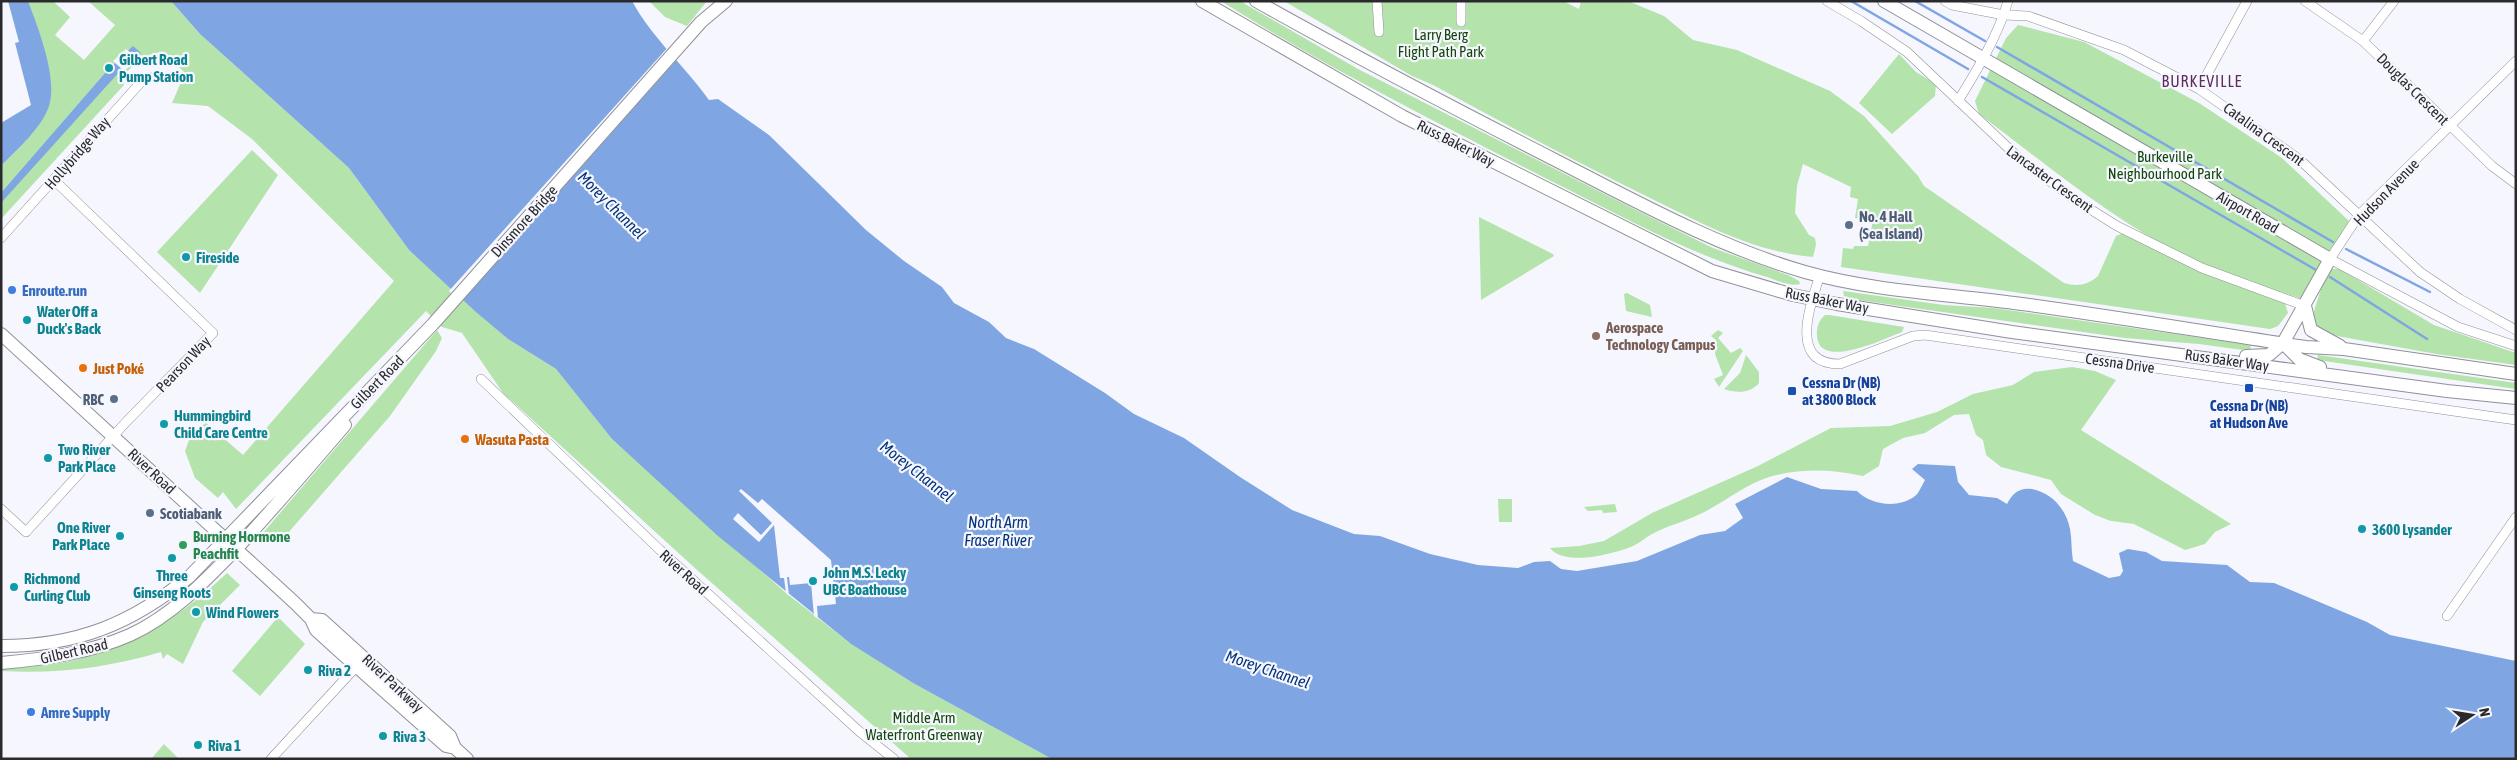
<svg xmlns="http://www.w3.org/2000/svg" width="2517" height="760" font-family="'Asap Condensed',sans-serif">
<rect width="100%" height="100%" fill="#f6f6fe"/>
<!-- green -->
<path fill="#b4e3ac" d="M28,1H53L70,17L55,35L84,60L115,25L88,1H171L200,34L349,168L409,250L508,339L556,369L612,439L786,593L851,644L913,683L1052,759H911L696,569L503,393L462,333L442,327L426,311L236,509L223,492L218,498L195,478L185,451L192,432L206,423L243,455L394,281L252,139L208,106L172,103L185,73L165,53H153L142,60H137L124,76V85L1,219V166L20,147L45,115L49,71Z
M649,1H707L687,26L665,17Z
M1221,1H1240L1358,69L1648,216L1713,248L1788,275L1799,281L1800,284C1791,287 1776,280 1767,277C1687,254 1618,214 1543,177C1434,121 1325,67 1221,1Z
M1284,1H1563L1579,9L1581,1H1628L1664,16L1693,40L1737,50L1830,91L1864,116L1918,176L1924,186L2064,283C2077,287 2088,285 2098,276L2116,236L2123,233L2285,303L2288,313L2278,326L2270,329L1841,267L1843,248L1853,249L1854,246H1868L1873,220L1855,218L1858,199L1850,197L1851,187L1803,164L1797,186L1795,213L1809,235L1815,238L1816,245L1813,257C1753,252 1699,222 1646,196C1574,161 1503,123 1433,85L1412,76Z
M2018,25L2084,42L2199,103L2282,158L2349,221L2306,296L2299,298C2266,287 2230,278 2198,263C2118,225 2050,167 1979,114L1975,101L2006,38Z
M1899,54L1916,72L1936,84L1935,96L1892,134L1859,103Z
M252,150L278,175L200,293L157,252Z
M1479,217L1553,254L1554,256L1481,300Z
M2332,269H2339L2348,274L2434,325L2516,353V365L2436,354L2326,334L2317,329L2312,317L2322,286Z
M1843,291L1944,305L1994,308L2251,345L2250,351L2199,344L2125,338L1851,299L1844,296Z
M1627,293L1650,305L1652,317L1626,311L1624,294Z
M1825,315H1829L1904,327L1902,332C1886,338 1819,371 1817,336C1816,328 1819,320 1825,315Z
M437,330L442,338L436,351L390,416L281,541H256Z
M1718,330L1723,333L1718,338L1731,353L1740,348L1743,351L1719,387L1714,379L1723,375L1715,354L1716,340L1711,336Z
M1746,355L1759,372V383C1750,394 1736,393 1724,389L1740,373Z
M2318,355L2516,383V389L2317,360Z
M2072,367L2095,371L2116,380L2081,430L2231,524L2215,532L2205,544L2185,550L2134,524L2111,521L2095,515L2061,494L2051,480L2001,467L1986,455L1983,440L1976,435L1969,414L1954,415L1925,433L1903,438L1883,449L1879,466L1863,476C1831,469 1801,468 1769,477C1744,485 1722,504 1698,515C1684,522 1666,526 1652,534C1646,537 1640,543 1633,546C1614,554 1564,567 1550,548L1579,546L1604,541L1652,513L1758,466L1831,428L1890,426L1937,412L1973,394L2013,385L2034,372Z
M1498,499H1512V522H1499Z
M1615,504L1617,512L1603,513L1602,510L1588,511L1584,507Z
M227,573L240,585L203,622L183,664L167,654L163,659L161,652C106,668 59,674 1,671V668C12,669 24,667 36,666C113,659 172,625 227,573Z
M278,617L305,644L260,696L232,671Z
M164,744L179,759H151Z"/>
<!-- water -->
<path fill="#7fa6e3" d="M8,1H28C38,28 58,77 49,106C43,126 16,151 1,166V123L31,105L15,43L19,42Z
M171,1H632C652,38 685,66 709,100L718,99L769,135L866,230L904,261L942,287L954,303L989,322L1006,338L1034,349L1105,393L1134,414L1184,438L1240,477L1292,510L1354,534L1380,536L1430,554L1478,565L1518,568L1534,562L1550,561L1561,569L1577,571L1637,561L1700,535L1725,531L1743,518L1735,504L1787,477L1821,489L1857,491C1871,505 1898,509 1915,496C1919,493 1922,485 1925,480L1912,469L1918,464L1955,466L1958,482L1969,495L1997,498L2007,504C2012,494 2019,487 2032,489C2052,493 2066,509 2070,529C2072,539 2071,550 2073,561L2109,578L2120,576L2123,571L2119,553L2128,549L2146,552L2162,561L2227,565L2250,582L2274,583L2367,622L2390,635L2516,661V759H1052L913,683L851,644L718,536L612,439L556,369L508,339L476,312L409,250L349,168L200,34Z
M133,46L141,53L121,70L1,203V193L106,72Z"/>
<!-- pier -->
<path fill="#f6f6fe" d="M669,46L679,57L461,302L449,291Z
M126,49L138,59L124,71L113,61Z
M741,489L758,503L762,499L831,560L836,604L817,606L818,619L814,616L811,583L790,585L789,577H787L789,596L786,593L784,578H780L774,525L759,542L733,519L738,513L761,535L772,523L739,491Z"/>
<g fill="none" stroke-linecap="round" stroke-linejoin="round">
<!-- stream -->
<path stroke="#7fa6e3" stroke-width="2.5" d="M1851,1L1968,69
M1915,1L1985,41
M1997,47L2333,242
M1982,77L2316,270
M2346,249L2430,292
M2330,277L2427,339"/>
<!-- street casing -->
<g stroke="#909098" stroke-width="10">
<path id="street" d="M1377,1L1379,32
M1461,1V22
M1827,1L1861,21L1907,52L2021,160L2074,199L2117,226L2202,268L2305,306
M1945,1L1952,5L2004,15L2028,16L2124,50L2199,89L2299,159L2420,272L2460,299L2516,330
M2305,1L2363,41L2492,166L2516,184
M2363,41L2394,1
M2516,61L2359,215L2330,259L2458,327L2516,346
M2199,89L2247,1
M1958,101C1977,70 1998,36 2008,1
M1,238L134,90L144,79L158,76
M1820,275C1811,304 1787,364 1840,364L1913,336L1925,335L2516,420
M481,379L660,550L860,732L894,759
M1,509L26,532L127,421L213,333L54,180
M2447,616L2516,517
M271,759L356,667"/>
</g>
<!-- secondary casing -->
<g stroke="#909098" stroke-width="14">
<path id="secondary" d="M1202,1L1402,116L1712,271L1793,295L1837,304L2012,332L2447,391L2516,398
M1256,1C1356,57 1457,110 1559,162C1639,203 1719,247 1805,272C1876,292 1950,294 2022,304C2117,317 2212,333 2306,347L2344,349L2516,374
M1884,1L2330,259L2283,343L2269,355L2246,356
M2305,306L2311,330L2340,346
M1,334L295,603L311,619L316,630L338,650L446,746L455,748
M2283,343L2299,359L2320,367
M311,619L322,620L450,736L455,748L467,759
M1,646C77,646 131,624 189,577L433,324L701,22L726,1
M1,663C46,659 89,653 130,635C172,616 206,580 238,547C275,507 310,466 345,425"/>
</g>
<!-- street -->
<use href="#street" stroke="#fff" stroke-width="9"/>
<!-- secondary -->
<use href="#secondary" stroke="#fff" stroke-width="12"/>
</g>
<!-- markers -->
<g fill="#0f9aa8" stroke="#f6f6fe" stroke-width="2">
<circle cx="109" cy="68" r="5"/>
<circle cx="186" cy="257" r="5"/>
<circle cx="27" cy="320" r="5"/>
<circle cx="164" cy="424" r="5"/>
<circle cx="48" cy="458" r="5"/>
<circle cx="2362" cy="529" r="5"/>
<circle cx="120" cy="536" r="5"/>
<circle cx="172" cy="558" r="5"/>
<circle cx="813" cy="581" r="5"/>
<circle cx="14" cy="587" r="5"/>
<circle cx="196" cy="612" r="5"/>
<circle cx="308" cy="670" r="5"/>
<circle cx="383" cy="736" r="5"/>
<circle cx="198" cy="745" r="5"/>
</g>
<g fill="#5c6f8a" stroke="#f6f6fe" stroke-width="2">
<circle cx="1849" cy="225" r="5"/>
<circle cx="114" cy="399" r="5"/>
<circle cx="150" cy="513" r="5"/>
</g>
<g fill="#3f7fe0" stroke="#f6f6fe" stroke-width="2">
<circle cx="12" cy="290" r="5"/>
<circle cx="31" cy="712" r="5"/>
</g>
<circle fill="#8d6e63" stroke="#f6f6fe" stroke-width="2" cx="1596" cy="336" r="5"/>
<g fill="#e8710a" stroke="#f6f6fe" stroke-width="2">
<circle cx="83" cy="368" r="5"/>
<circle cx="465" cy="439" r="5"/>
</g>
<g fill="#1a4fb4" stroke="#f6f6fe" stroke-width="2">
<rect x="2244" y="383" width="10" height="10" rx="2.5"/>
<rect x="1787" y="386" width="10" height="10" rx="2.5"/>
</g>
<circle fill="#2e9e5b" stroke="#f6f6fe" stroke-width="2" cx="183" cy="545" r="5"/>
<g text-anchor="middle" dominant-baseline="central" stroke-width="4.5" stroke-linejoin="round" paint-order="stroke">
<!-- park labels -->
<g font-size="15" fill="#14470c" stroke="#f6f6fe">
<text x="1441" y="34">Larry Berg<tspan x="1441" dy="17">Flight Path Park</tspan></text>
<text x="2165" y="156">Burkeville<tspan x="2165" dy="17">Neighbourhood Park</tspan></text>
<text x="924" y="717">Middle Arm<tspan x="924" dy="17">Waterfront Greenway</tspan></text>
</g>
<!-- culture labels -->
<g font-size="15" font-weight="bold" fill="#0d838f" stroke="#f6f6fe" text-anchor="start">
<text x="119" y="59">Gilbert Road<tspan x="119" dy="17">Pump Station</tspan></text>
<text x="196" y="257">Fireside</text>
<text x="37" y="311">Water Off a<tspan x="37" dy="17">Duck's Back</tspan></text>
<text x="174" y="415">Hummingbird<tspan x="174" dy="17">Child Care Centre</tspan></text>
<text x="58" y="449">Two River<tspan x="58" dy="17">Park Place</tspan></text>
<text x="110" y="527" text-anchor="end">One River<tspan x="110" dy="17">Park Place</tspan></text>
<text x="2372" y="529">3600 Lysander</text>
<text x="823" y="572">John M.S. Lecky<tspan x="823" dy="17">UBC Boathouse</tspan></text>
<text x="172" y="575" text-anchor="middle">Three<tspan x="172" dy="17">Ginseng Roots</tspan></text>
<text x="24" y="578">Richmond<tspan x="24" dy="17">Curling Club</tspan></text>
<text x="206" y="612">Wind Flowers</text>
<text x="318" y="670">Riva 2</text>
<text x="393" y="736">Riva 3</text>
<text x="208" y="745">Riva 1</text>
</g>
<!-- street labels -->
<g font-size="15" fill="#2a2a2d" stroke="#f6f6fe">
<text transform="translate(2413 89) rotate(45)">Douglas Crescent</text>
<text transform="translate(2264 134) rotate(36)">Catalina Crescent</text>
<text transform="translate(1456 143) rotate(27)">Russ Baker Way</text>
<text transform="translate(77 153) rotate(-49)">Hollybridge Way</text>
<text transform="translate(2050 179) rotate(36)">Lancaster Crescent</text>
<text transform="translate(2386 192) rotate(-46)">Hudson Avenue</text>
<text transform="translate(2248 212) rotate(30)">Airport Road</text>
<text transform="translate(524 221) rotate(-48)">Dinsmore Bridge</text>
<text transform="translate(1827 300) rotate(11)">Russ Baker Way</text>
<text transform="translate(2227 360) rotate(8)">Russ Baker Way</text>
<text transform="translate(2120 363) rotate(8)">Cessna Drive</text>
<text transform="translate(183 364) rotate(-46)">Pearson Way</text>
<text transform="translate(377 382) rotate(-45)">Gilbert Road</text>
<text transform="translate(152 471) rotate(43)">River Road</text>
<text transform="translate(684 572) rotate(42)">River Road</text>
<text transform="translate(74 651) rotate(-13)">Gilbert Road</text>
<text transform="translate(393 683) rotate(43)">River Parkway</text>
</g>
<!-- service labels -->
<g font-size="15" font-weight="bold" fill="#4e5e75" stroke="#f6f6fe" text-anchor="start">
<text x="1859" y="216">No. 4 Hall<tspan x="1859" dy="17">(Sea Island)</tspan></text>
<text x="104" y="399" text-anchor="end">RBC</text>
<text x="160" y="513">Scotiabank</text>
</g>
<!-- shop labels -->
<g font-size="15" font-weight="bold" fill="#366cbe" stroke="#f6f6fe" text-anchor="start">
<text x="22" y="290">Enroute.run</text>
<text x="41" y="712">Amre Supply</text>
</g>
<!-- education labels -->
<g font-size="15" font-weight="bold" fill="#785e54" stroke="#f6f6fe" text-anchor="start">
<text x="1606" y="327">Aerospace<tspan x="1606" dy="17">Technology Campus</tspan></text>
</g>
<!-- food labels -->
<g font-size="15" font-weight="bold" fill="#c56008" stroke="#f6f6fe" text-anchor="start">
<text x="93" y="368">Just Poké</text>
<text x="475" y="439">Wasuta Pasta</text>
</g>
<!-- transit labels -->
<g font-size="15" font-weight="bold" fill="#164399" stroke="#f6f6fe" text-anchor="start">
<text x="1802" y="382">Cessna Dr (NB)<tspan x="1802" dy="17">at 3800 Block</tspan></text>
<text x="2249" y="405" text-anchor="middle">Cessna Dr (NB)<tspan x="2249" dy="17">at Hudson Ave</tspan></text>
</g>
<!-- leisure labels -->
<g font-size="15" font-weight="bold" fill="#27864d" stroke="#f6f6fe" text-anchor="start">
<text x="193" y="536">Burning Hormone<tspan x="193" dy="17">Peachfit</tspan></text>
</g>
<!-- neighbourhood labels -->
<g font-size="16" letter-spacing="1" fill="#602c5c" stroke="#f6f6fe">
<text x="2202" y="81">BURKEVILLE</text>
</g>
<!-- water labels -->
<g font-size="16" font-style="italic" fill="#04347a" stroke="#f6f6fe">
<text transform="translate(612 205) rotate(45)">Morey Channel</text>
<text transform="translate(917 471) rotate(38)">Morey Channel</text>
<text x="998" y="522">North Arm<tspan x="998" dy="18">Fraser River</tspan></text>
<text transform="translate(1268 669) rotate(19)">Morey Channel</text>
</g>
</g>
<!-- border -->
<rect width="2517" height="760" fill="none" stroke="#2a2a2d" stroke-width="5"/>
<!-- north arrow -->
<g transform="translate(2472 715) rotate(78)" stroke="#f6f6fe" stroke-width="4" paint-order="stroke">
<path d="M0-4L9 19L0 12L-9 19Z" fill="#2a2a2d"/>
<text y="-8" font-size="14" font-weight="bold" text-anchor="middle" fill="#2a2a2d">N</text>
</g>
</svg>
